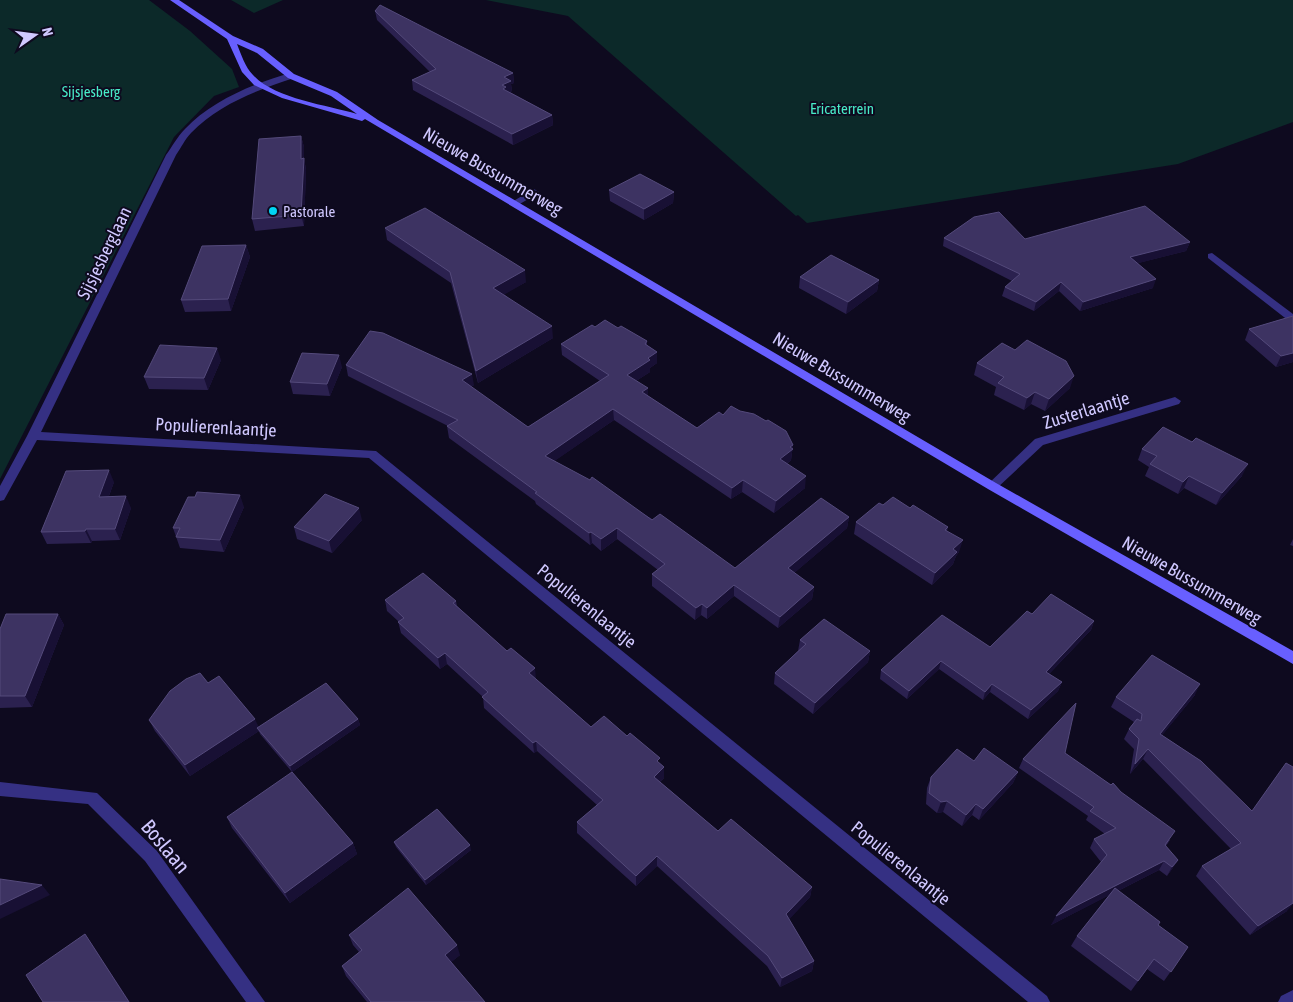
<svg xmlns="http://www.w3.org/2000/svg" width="1293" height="1002" font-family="'Asap Condensed',sans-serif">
<rect width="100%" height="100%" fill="#0e0a1f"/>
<!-- green -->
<path fill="#0c2929" d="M0,0H149L190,31L232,69L239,87L214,96L174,137L0,479Z
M231,0H283L254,13Z
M486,0H1293V122L1178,164L807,223L798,215L796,216L568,16Z"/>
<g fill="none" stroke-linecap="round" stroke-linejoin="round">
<!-- street -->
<path fill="#353083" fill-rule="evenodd" d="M291,73L295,76L294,78C258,90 219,104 191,133C185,139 181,148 176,155L41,432L376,451L1047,996L1050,1002H1028L369,458L37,440L4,500L0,501V486L27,436L166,155C172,147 177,137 185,129C211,101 254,83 291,73Z
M534,189L539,192L537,194L518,205H512L510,203Z
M1212,253L1293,314V322L1289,321L1208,258V254Z
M1175,397L1181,401L1179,404L1043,445L996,489L992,490L986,486L1035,439Z
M0,782L97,793L157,851L265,1002H246L145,861L88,804L0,796Z
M1293,990V1002H1278L1281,996Z"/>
<!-- secondary -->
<path fill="#685fff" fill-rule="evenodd" d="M170,0H179L233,36L263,49L294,74L337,92L378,120L996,483L1293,651V664L988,489L365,119L362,121L282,98L254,85L242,72L227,39ZM237,44L257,53L288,78L331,96L357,114C327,105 275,99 253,75C245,67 241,54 237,44Z"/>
</g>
<!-- wall -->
<path fill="#2b214f" d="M375,11L513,73L514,83L511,84L512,91L510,92L552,115L553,125L513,145L413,90L412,80L430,72L377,20Z
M301,136L304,147V158L306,170L304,226L255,231L252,219Z
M609,190L674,192L673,203L644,220L610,201Z
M385,228L526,282L504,294L553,338L478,383L451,283L387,240Z
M944,238L1025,239L1190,242L1186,251L1138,263L1153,288L1080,311L1059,291L1034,311L1002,296L1005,287L1012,281L943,246Z
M246,245L250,257L231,311L185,312L181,300Z
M800,277L879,280L877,291L846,314L799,288Z
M1293,316V362L1276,367L1245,340L1249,329Z
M595,327L618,328L647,341V345L657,352V363L650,368V372L636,381L648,396L697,428L723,415L793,445L791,460L787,464L805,488L774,513L742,492L731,499L614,420L554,461L735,568L849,517L847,528L794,573L814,587L812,599L778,628L734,596L707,619L701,615L695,620L652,586V574L658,570L617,539L601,551L592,543L590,545L536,504L535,501L449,438L447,426H448L348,376L346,365L474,385L471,387L528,427L600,381L562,355L561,344Z
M221,360L208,390L149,389L144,377Z
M977,363L1070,388L1045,411L1031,404L1024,410L994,395L996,387L974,375Z
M342,367L330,396L293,394L290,382Z
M1142,449L1242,476L1216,505L1184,488L1178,494L1145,476L1149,467L1138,460Z
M114,482L109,496L131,508L120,540L92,541L91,543L47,544L41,532Z
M195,497L244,507L224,552L180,548L173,528Z
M883,505L910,508L948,527L947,531L959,552L956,556L953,564L932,585L854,534L856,522Z
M362,520L332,553L297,539L294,527Z
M1293,539V546L1290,545Z
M385,600L456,601L457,606L536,679L591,727L660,764L664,778L660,782L718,831L812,887L810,897L789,919L814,961L812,971L780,987L767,966L657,866L636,886L577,833V822L597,805L537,751L534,753L484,708L483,697L447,664L440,669L401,633L398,621L387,611Z
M58,614L64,625L32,707L0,708V629Z
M1032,614L1094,621L1091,630L1049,674L1062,682L1058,691L1028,719L990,692L983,700L939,669L907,699L880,679L881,670L990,647Z
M800,640L870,651L868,662L813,714L774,684L775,673L798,651Z
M208,683L259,727L358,719L360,725L292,772L260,734L259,731L190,776L155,731L149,720Z
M1195,695L1162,735L1201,761L1287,911L1250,935L1196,876L1202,866L1231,849L1143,759L1130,774L1134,749L1124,739L1129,729L1134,722L1111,707L1116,697Z
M1065,753L1121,792L1170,840L1166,846L1178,860L1172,869L1167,876L1159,870L1118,891L1158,925L1188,947L1164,981L1147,969L1131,991L1071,946L1077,936L1109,895L1051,925L1101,862L1090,848L1094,839L1105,834L1086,820L1088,816L1019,768L1023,759Z
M974,761L1018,772L1013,783L979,820L972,815L962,826L943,812L937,813L926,804L927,788L931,777Z
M227,817L353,843L357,854L290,903L232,828Z
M394,842L471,850L426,885L396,847Z
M349,935L460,955L451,962L485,1002H367L346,976L342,966L359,952L353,945Z"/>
<!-- shaded-wall -->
<path fill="#181034" d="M513,73L514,83L511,84L512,91L506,94L502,85L504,77Z
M552,115L553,125L513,145L512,134Z
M301,136L304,147V160V158L306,170L304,226L301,215Z
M674,192L673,203L644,220V209Z
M1190,242L1186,251L1127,266L1130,257Z
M246,245L250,257L231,311L228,299Z
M525,270L526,282L495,300L493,288Z
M1156,279L1153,288L1080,311L1083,302Z
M879,280L877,291L846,314L848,302Z
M1061,282L1059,291L1034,311L1036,302Z
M552,326L553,338L478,383L476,371Z
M217,348L221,360L208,390L204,378Z
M657,352V363L650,368V372L627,387V375L648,358Z
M1293,353V362L1276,367L1281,356Z
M339,355L342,367L330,396L327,384Z
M472,374L474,385L463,391L462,380Z
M1074,376L1070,388L1045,411L1049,399Z
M648,388V400L642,392Z
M1035,392L1031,404L1024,410L1027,398Z
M613,409L614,420L546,467L545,456Z
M793,445L791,460L778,471L780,459L790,447Z
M1248,464L1242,476L1216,505L1222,493Z
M109,470L114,482L104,509L99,497Z
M806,476L805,488L774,513L776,501Z
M1189,476L1184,488L1178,494L1183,482Z
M743,480L742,492L731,499L732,488Z
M240,495L244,507L224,552L220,540Z
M126,496L131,508L120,540L115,529Z
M359,508L362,520L332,553L329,541Z
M849,517L847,528L786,580L788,568Z
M617,528V539L601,551V539Z
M86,529L92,541L91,543L85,531Z
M591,532L592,543L590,545L589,533Z
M963,540L959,552L956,556L953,564L932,585L935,573L953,549Z
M734,585V596L707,619V608Z
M814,587L812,599L778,628L780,617Z
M702,604L701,615L695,620L696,608Z
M58,614L64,625L32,707L25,696Z
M1094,621L1091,630L1043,680L1046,672Z
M870,651L868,662L813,714L815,703Z
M445,653L447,664L440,669L438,658Z
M941,661L939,669L907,699L909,691Z
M535,668L536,679L529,673Z
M1062,682L1058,691L1028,719L1031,710Z
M992,684L990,692L983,700L985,692Z
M1200,684L1195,695L1155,744L1160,734Z
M255,719L260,730L257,728L259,731L190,776L185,765Z
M358,719L360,725L292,772L290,766Z
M536,741L537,751L534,753L533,743Z
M1148,749L1143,759L1130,774L1135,764Z
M664,767V778L653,787L654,777Z
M1018,772L1013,783L979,820L983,809Z
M947,801L943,812L937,813L941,802Z
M976,804L972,815L962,826L966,815Z
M353,843L357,854L290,903L285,893Z
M470,845L471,850L426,885L425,880Z
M657,856V866L636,886V876Z
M1178,860L1172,869L1167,876L1172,867Z
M1164,861L1159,870L1051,925L1056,916Z
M42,885L50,895L0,919V905Z
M812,887L810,897L785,924L786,914Z
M1293,900V904L1287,911L1250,935L1258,926Z
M85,934L92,944L130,1002H129Z
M457,945L460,955L448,965L445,955Z
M814,961L812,971L780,987L782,978Z"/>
<!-- building -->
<path fill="#3d3362" stroke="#544a7b" d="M380,5L513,73L504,77L511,81L502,85L506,87L503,89L552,115L512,134L412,80L436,69L375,11Z
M301,136V159L304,158L301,215L252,219L259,139Z
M640,174L674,192L644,209L609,190Z
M1145,206L1190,242L1130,257L1156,279L1083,302L1061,282L1036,302L1005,287L1020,274L944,238L974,217L999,212L1025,239Z
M425,208L525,270L493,288L552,326L476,371L450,272L385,228Z
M246,245L228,299L181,300L202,246Z
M831,255L879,280L848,302L800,277Z
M1293,316V353L1281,356L1249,329Z
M605,320L618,328L621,326L647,341L645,344L657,352L648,358L650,360L627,375L648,388L642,392L697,428L719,412L723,415L731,406L740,411L754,414L766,421L768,420L786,431L793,445L790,447L793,449L780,459L806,476L776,501L743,480L732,488L613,409L545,456L590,480L592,477L652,520L660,514L735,568L821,498L849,517L788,568L814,587L780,617L734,585L707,608L702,604L696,608L652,574L665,564L617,528L601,539L591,532L589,533L535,493L537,492L447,426L458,420L346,365L370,331L383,333L472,374L462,380L528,427L609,375L561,344L592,325L595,327Z
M1027,340L1066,361L1074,376L1049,399L1035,392L1027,398L998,383L1004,377L977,363L1002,343L1015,350Z
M160,345L217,348L204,378L144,377Z
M302,353L339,355L327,384L290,382Z
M1163,427L1192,442L1196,438L1248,464L1222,493L1189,476L1183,482L1150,464L1157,456L1142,449Z
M109,470L99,497L126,496L115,529H86L85,531L41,532L66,471Z
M197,492L240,495L220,540L176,537L180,528H173L188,497H195Z
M325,494L359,508L329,541L294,527Z
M893,497L910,508L913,505L948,527L945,530L963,540L953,549L957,552L935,573L856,522L879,503L883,505Z
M423,573L456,601L453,603L507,651L511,648L535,668L529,673L591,727L604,716L627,736L630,733L660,758L657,761L664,767L654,777L718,831L731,819L812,887L786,914L814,961L782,978L768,956L657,856L636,876L577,822L603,800L536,741L533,743L482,697L488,692L445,653L438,658L398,622L404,618L385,600Z
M1051,594L1094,621L1046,672L1062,682L1031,710L992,684L985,692L941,661L909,691L881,670L942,615L990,647L1027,611L1032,614Z
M6,614H58L25,696H0V629Z
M824,619L870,651L815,703L775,673L806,644L800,640Z
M1152,655L1200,684L1160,734L1201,761L1252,811L1286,763L1293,767V903L1258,926L1202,866L1241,843L1148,749L1135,764L1139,739L1129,729L1137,719L1141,721L1142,714L1116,697Z
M200,673L208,683L219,676L255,719L185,765L149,720L170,691L186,679Z
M326,683L358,719L290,766L257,728Z
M1076,703L1065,753L1111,785L1113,783L1121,792L1175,831L1165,845L1178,860L1172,867L1164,861L1056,916L1107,855L1094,839L1116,828L1090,811L1094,807L1023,759Z
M984,748L1018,772L983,809L976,804L966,815L947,801L941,802L929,793L931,777L957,749L974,761Z
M292,772L353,843L285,893L227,817Z
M437,809L470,845L425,880L394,842Z
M0,879L42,885L0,905Z
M408,888L457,945L445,955L485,1002H371L342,966L362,950L349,935Z
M1115,888L1160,922L1158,925L1188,947L1171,972L1154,959L1138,981L1077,936Z
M85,934L129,1002H43L26,975Z"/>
<!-- markers -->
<circle fill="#00d4f3" stroke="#0e0a1f" stroke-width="2" cx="273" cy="211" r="5"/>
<g text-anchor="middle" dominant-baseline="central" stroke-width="4" stroke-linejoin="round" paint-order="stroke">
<!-- far-park labels -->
<g font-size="15" fill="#48ebc7" stroke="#0e0a1f">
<text x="91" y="91">Sijsjesberg</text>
<text x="842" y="108">Ericaterrein</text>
</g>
<!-- far-poi labels -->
<g font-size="15" fill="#d0c8ff" stroke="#0e0a1f" text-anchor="start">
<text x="283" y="211">Pastorale</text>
</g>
<!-- street labels -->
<g font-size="18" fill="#d0c8ff" stroke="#0e0a1f">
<text transform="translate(493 171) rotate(30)">Nieuwe Bussummerweg</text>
<text transform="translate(104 253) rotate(-64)">Sijsjesberglaan</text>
<text transform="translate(842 377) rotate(31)">Nieuwe Bussummerweg</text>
<text transform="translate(1086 410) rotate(-17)">Zusterlaantje</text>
<text transform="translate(216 427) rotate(3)">Populierenlaantje</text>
<text transform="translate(1192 580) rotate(30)">Nieuwe Bussummerweg</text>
<text transform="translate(587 606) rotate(39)">Populierenlaantje</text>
<text transform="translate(901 863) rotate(39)">Populierenlaantje</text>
</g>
<!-- near-street labels -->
<g font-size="21" fill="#d0c8ff" stroke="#0e0a1f">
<text transform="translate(166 846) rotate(50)">Boslaan</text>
</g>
</g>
<!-- north arrow -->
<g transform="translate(35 35) rotate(76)" stroke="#0e0a1f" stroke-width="4" paint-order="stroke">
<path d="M0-4L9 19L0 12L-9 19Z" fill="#d0c8ff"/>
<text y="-8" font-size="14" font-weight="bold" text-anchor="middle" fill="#d0c8ff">N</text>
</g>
</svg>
